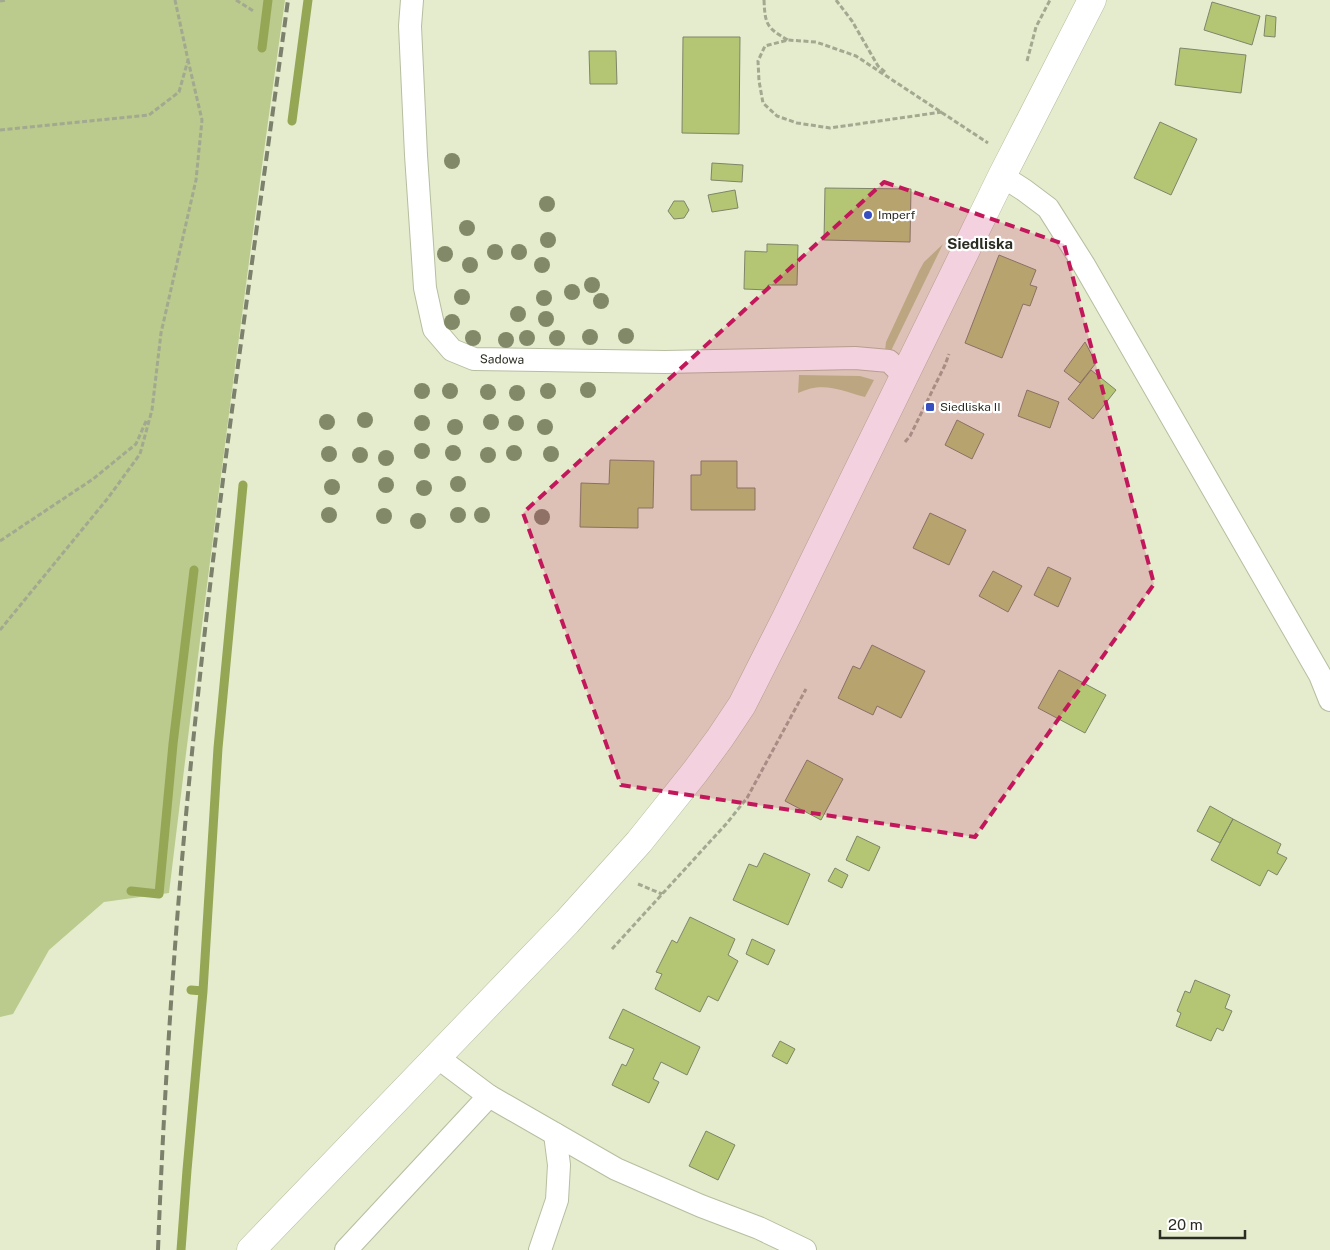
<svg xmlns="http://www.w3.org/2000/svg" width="1330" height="1250" font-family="'Public Sans',sans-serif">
<rect width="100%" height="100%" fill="#e4eccd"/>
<!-- green -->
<path fill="#bbca8d" d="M0,0H285C243,297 205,595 169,893L104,902L49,950L13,1014L0,1017Z
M943,244L889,355L885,351L886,342L919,271L924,262Z
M799,375L860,376L874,380L865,397C840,390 823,381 798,393Z"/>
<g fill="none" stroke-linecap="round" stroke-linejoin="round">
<!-- stream -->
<path stroke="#95a655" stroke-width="9" d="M262,48L268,0
M292,121L308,0
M131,891L159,894L173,744L194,570
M203,991L218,748L243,485
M181,1250L187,1170L203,991L191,990"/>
</g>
<!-- building -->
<path fill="#b4c674" stroke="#7e8569" d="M1212,2L1260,16L1252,45L1204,30Z
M1266,15L1276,17L1275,37L1264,36Z
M683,37H740L739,134L682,133Z
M1180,48L1246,55L1241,93L1175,85Z
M589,51H616L617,84H590Z
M1160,122L1197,139L1171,195L1134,178Z
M712,163L743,165L742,182L711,180Z
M825,188L911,189L910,242L824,240Z
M735,190L738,208L712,212L708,195Z
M674,201H684L689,210L684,218L674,219L668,211Z
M767,244L798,245L797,285H768V290L744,289L745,251L767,252Z
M999,255L1036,270L1030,285L1037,287L1030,306L1023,304L1002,358L965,343Z
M1085,342L1096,363L1080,383L1064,371Z
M1091,370L1116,390L1093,419L1068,399Z
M1027,390L1059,402L1050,428L1018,416Z
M957,420L984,434L972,459L945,445Z
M610,460L654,461L653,508H638V528L580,527L581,483L609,484Z
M701,461H737V488H755V510H691V475H701Z
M930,513L966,530L949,565L913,548Z
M1048,567L1071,578L1058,607L1034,595Z
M993,571L1022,586L1008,612L979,596Z
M872,645L925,671L901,718L877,706L873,715L838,698L853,666L860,669Z
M1059,670L1106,695L1085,733L1038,708Z
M807,760L843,779L821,820L785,801Z
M1210,806L1233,819L1220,843L1197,831Z
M1233,819L1281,844L1277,853L1287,858L1277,875L1268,870L1260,886L1211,860Z
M857,836L880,847L869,871L846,860Z
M764,853L810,874L788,925L733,900L749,864L757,867Z
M835,868L848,875L842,888L828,881Z
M690,917L735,939L728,955L738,961L718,1001L708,996L700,1012L655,989L662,974L656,972L672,940L677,943Z
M752,939L775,950L768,965L746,954Z
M1195,980L1230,995L1225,1008L1232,1011L1223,1031L1217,1028L1211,1041L1176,1026L1181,1013L1177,1011L1185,991L1190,993Z
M623,1009L700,1047L687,1075L661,1062L653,1079L659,1082L649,1103L612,1085L622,1064L626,1066L634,1049L609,1038Z
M780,1041L795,1049L787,1064L772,1056Z
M706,1131L735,1145L718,1180L689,1166Z"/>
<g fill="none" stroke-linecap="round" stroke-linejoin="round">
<!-- street casing -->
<g stroke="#b6bea0" stroke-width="24">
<g id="street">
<path id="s1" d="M412,0L410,26L416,155L425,288L434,329L452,350L474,359L665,362L855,358L889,361L904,376"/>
<path d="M1002,176L1024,190L1048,208L1084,265L1320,675L1330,700"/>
<path d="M489,1096L616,1169L701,1206L759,1228L805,1250"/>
<path d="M346,1250L489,1096L437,1057"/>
<path d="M540,1250L557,1200L559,1165L555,1134"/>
</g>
</g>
<!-- secondary casing -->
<g stroke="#b6bea0" stroke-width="29">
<path id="secondary" d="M251,1250L567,922L639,842L695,772L720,738L742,705L786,618L1002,176L1092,0"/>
</g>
<!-- path -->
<path stroke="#a2a990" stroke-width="3" stroke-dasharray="5 2.5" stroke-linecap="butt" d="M236,0L255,12
M764,0C765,25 767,28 788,40
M836,0L852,21L878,66L885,72
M0,1L6,0
M1027,61L1036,27L1050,0
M942,112L830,128L797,123L777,116L763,103L759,81L758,61L765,46L788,40L816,42L856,56L988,143
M0,130L149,115L179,92L188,60L175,0
M905,442L910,436L945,365L949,354
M0,541L93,479L136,444L147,419
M0,630L108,498L140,454L152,410L161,333L196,180L202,120L188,60
M638,884L662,894
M612,949L727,823L747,798L806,689"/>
<!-- street -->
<use href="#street" stroke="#fff" stroke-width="22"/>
<!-- secondary -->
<use href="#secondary" stroke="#fff" stroke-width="28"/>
<!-- rail -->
<path stroke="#7c816c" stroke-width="4" stroke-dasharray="10 5" stroke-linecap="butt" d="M158,1250C165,1065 178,880 198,695C222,463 257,232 288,0"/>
</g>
<!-- trees -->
<g fill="#828968">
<circle cx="452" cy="161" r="8"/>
<circle cx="547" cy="204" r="8"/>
<circle cx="467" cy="228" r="8"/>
<circle cx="548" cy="240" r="8"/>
<circle cx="495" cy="252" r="8"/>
<circle cx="519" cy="252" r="8"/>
<circle cx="445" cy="254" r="8"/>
<circle cx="470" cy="265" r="8"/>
<circle cx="542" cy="265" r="8"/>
<circle cx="592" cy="285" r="8"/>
<circle cx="572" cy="292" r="8"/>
<circle cx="462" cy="297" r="8"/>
<circle cx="544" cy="298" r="8"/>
<circle cx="601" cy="301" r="8"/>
<circle cx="518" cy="314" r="8"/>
<circle cx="546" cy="319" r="8"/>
<circle cx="452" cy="322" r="8"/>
<circle cx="626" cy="336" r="8"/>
<circle cx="590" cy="337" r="8"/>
<circle cx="473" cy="338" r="8"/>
<circle cx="527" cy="338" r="8"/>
<circle cx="557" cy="338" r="8"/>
<circle cx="506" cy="340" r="8"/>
<circle cx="588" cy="390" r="8"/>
<circle cx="422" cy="391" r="8"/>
<circle cx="450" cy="391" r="8"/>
<circle cx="548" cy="391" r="8"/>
<circle cx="488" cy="392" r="8"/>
<circle cx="517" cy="393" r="8"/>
<circle cx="365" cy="420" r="8"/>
<circle cx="327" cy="422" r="8"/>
<circle cx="491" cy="422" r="8"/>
<circle cx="422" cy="423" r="8"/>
<circle cx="516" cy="423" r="8"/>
<circle cx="455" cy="427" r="8"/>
<circle cx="545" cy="427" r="8"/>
<circle cx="422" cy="451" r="8"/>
<circle cx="453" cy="453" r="8"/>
<circle cx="514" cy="453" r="8"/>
<circle cx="329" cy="454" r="8"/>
<circle cx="551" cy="454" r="8"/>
<circle cx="360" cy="455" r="8"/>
<circle cx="488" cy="455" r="8"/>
<circle cx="386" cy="458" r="8"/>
<circle cx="458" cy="484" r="8"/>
<circle cx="386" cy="485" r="8"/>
<circle cx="332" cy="487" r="8"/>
<circle cx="424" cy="488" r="8"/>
<circle cx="329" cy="515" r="8"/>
<circle cx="458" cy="515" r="8"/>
<circle cx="482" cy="515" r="8"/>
<circle cx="384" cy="516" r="8"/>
<circle cx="542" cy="517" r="8"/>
<circle cx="418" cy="521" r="8"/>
</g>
<!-- marked area -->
<path fill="#c2185b" fill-opacity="0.2" stroke="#c2185b" stroke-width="4" stroke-dasharray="10 6" stroke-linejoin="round" d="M884,182L1064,244L1154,584L975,837L621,785L523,513Z"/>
<!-- markers -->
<g fill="#364fc1" stroke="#fff" stroke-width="2">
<circle cx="868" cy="215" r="5"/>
<rect x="925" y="402" width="10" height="10" rx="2.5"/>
</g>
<g text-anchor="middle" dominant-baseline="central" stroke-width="4.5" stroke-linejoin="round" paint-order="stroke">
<!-- poi labels -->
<g font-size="12" fill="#2a2d21" stroke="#fff" text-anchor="start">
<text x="878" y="215">Imperf</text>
<text x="940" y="407">Siedliska II</text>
</g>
<!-- street labels -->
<g font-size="12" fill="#2a2d21" stroke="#fff">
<text stroke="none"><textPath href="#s1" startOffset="410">Sadowa</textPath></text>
</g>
<!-- quarter labels -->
<g font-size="15" font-weight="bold" fill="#2a2d21" stroke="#fff">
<text x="980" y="243">Siedliska</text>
</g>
</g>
<!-- scale -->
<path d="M1160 1230v8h85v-8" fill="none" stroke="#2a2d21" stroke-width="2.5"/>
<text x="1168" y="1230" font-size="15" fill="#2a2d21" stroke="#ffffff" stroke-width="4" paint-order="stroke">20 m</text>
</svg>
